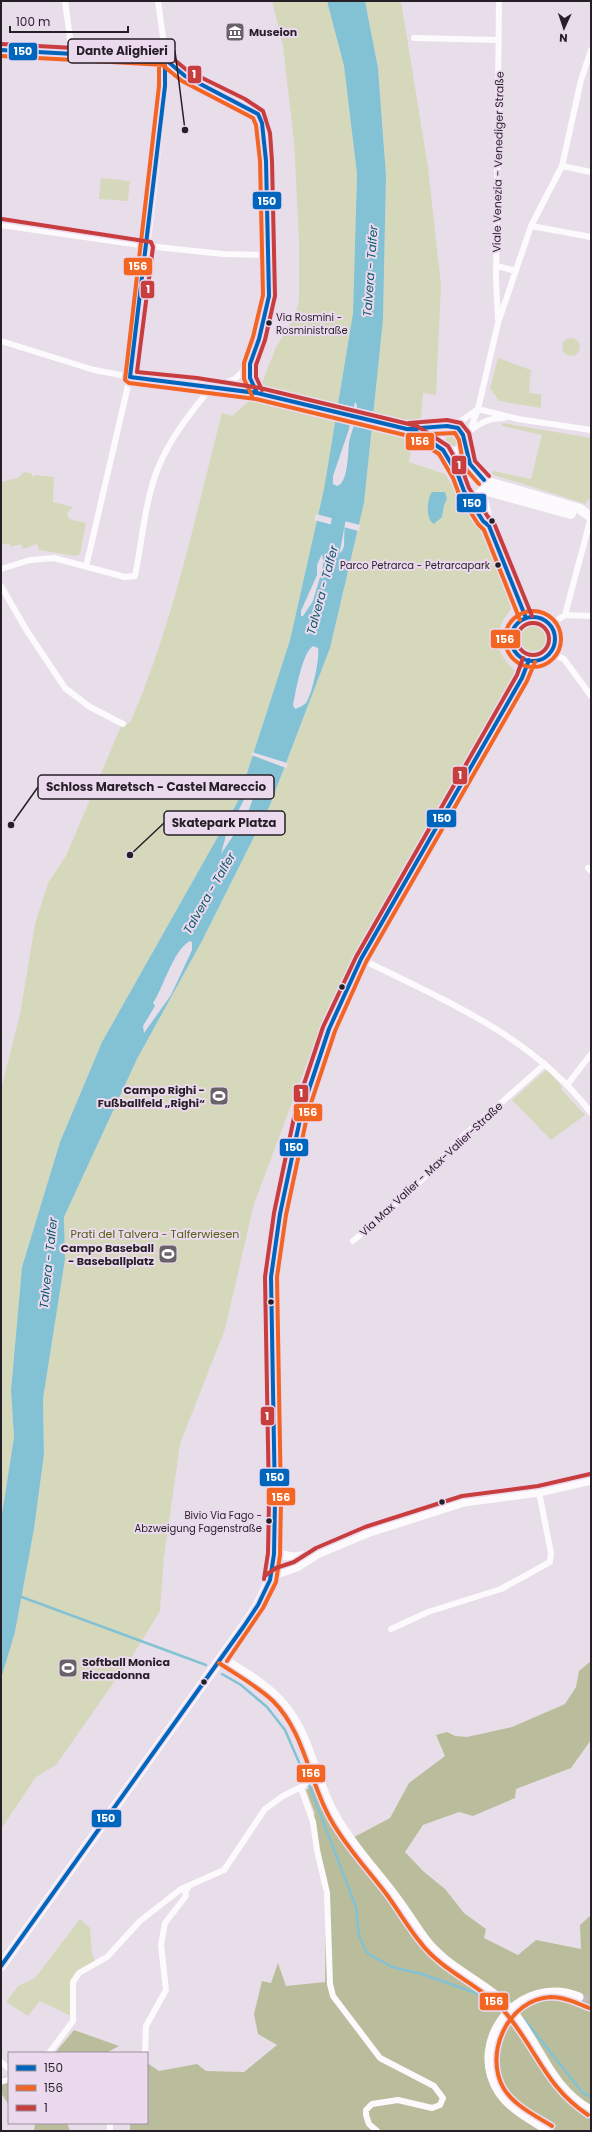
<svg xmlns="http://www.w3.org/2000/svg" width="592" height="2132" font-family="Poppins,sans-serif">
<rect width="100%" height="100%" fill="#e8dee9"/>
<!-- green -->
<path fill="#d6d8bc" d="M272,1H327L344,66L357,174L353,313L324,489L290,640L238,801L102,1042L60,1142L22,1267L11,1390L14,1437L1,1521V1090L20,1014L35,924L48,883L66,856L121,726L130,723C173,625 195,517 222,413L232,416L248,402H259L263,386L262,383L276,347L295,317L299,300V241L294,141L283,46Z
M365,1H401L428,167L441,285L436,395L423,393L421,419L415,422L409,462L445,474L482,533L495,559L511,609C492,633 493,650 515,671L463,778L310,1055L254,1204L225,1329L180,1444L164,1557L160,1611L133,1655L56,1765L36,1777L1,1829V1679L15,1632L34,1529L44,1454L43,1399L65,1259L64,1217L137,1059L202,941L270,805L330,648L364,503L383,320L386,175L378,68Z
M101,178L130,181L128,201L99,199Z
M562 347a9 9 0 1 1 18 0a9 9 0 1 1-18 0Z
M498,358L531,370L529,393L541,394V408L499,401L490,388Z
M502,423L591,438V500L588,499L586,504L491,474L493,471L531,479L542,435L502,426Z
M446 440a6 6 0 1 1 12 0a6 6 0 1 1-12 0Z
M462,454L469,472L462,476L451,457Z
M24,472L31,473L33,477L35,475L54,477L53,502L73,507L67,513L69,519L86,523L80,554L76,556L39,550L37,544L23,549L21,544L10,547V544H1V482L18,478Z
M517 638a16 16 0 1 1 32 0a16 16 0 1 1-32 0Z
M547,1069L562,1087L561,1089L585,1115L551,1140L512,1100Z
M80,1919L90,1928L92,1953L96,1964L79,1973L73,1982L71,2016L40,2001L28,2016L6,2002L18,1986L35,1978Z"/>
<!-- forest -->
<path fill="#babd9c" d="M591,1661V1740L571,1768L516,1789L515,1798L473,1816L459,1812L423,1825L405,1852L423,1871L445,1889L464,1913L486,1929L484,1938L518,1955L536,1940L581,1949L580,1925L591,1915V2131H130V2123H147V2063L159,2071L197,2064L206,2071L244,2072L277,2045L258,2034L254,2014L262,1981L271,1983L278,1963L286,1986L325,1982L326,1905L310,1817L315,1814L306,1790L313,1785L321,1806L343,1843L390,1818L409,1783L445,1756L436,1735L447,1732L455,1736L467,1737L512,1727L565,1704L576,1687L579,1671Z
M74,2030L119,2046L106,2053H55Z
M6,2076L9,2079V2105L1,2093V2079Z
M35,2123H67L70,2131H34Z"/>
<!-- water -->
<path fill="#83c2d5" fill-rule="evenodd" d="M327,1H365L378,68L386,175L383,320L364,503L330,648L270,805L202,941L137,1059L64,1217L65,1259L43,1399L44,1454L34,1529L15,1632L1,1679V1521L14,1437L11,1390L22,1267L60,1142L102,1042L238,801L290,640L324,489L353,313L357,174L344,66ZM355,402C362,408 350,434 349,443C348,452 348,484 337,486L333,484V476L349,429ZM345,508L344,546L342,551L337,556L334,555C325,542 334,517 345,508ZM322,554L324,565L320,573L326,580L325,600L318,620L306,625L313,601L303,616H301V611L317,575V565ZM313,646L318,648C320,658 312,695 306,703C303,706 298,708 295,709L293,705C296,691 302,653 313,646ZM257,774L256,790L247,815L221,854L226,835ZM190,941L192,942V950L171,995L144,1033L143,1026L155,1006L153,1003C163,989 173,950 190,941Z
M432,492H445L447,499L444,505L442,517L434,524C425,519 427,499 432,492Z"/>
<!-- pier -->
<path fill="#e8dee9" d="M336,403L375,412L373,429L353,425L355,410L352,424L333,419Z
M316,514L339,520L337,526L314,520Z
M344,521L360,525L359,531L343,527Z
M252,752L284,762L288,764L286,768L251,755Z"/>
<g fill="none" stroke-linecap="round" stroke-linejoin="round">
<!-- stream -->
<path stroke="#83c2d5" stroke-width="2.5" d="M19,1596L206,1665
M222,1674L241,1685L267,1707L285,1730L311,1790L356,1907L359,1936L367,1953L392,1967L422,1974L490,1998
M524,2019L583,2093L591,2097"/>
<!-- river -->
<path stroke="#83c2d5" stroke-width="14" d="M308,641L329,572L343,496"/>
<!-- secondary-tunnel -->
<path stroke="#c1b8c2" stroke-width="9" stroke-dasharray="9 4.5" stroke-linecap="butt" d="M579,1997L591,2002"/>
<!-- street -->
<path stroke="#fcfafc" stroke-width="6" d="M65,1L72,53
M414,38L499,40
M1,50L53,52L165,59
M165,59L185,76L242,104L258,114L262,123L266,161L269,296L259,339L250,364V378L257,393
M562,166L591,172
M1,225L147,246L223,254L268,255
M531,226L591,237
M497,266L516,271
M498,319L496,280L499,1
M1,341L94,370L147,380L196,384L247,393H257L415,431L440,446
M213,386L235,379L250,364
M454,426L478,409L518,419L591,430
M471,430C482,422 490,418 504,418
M415,431L445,428
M465,437L470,431L478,409L498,323L531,226L562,166L581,80L591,50
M86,567L130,377L148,240L165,86L164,45L158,1
M1,569L30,560L54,558L125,577L135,576C142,542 145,500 158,468C170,438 192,411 212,386
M1,586L27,631L65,688L90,707L123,724
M565,615L591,517
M550,625L565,615L591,616
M550,653L564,659L591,696
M588,868L591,871
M361,959C444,1000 534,1037 591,1113
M567,1085L591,1054
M353,1241L413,1189L460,1139L545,1064
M391,1629L428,1612L501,1589L550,1562L551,1553L539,1492
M301,1788L313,1822L317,1850L327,1893L330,1984L333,1996L380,2058L434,2086L443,2098L440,2105L432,2108L398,2100L372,2104L366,2110V2115L369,2124L377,2131
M49,2053L73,2021V1982L79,1973L107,1957L140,1921L181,1889L224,1870L265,1809L283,1796L303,1786L316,1774
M145,2053L146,2026L166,1990L161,1945L165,1923L186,1896L185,1892L189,1886
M1,2062L9,2069
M1,2082L9,2079
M110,2123V2131"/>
<!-- secondary -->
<path stroke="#fcfafc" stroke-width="9" d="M443,450C451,454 458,453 464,446
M463,487L439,442V436L445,428L454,426C469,432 462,442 466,454C468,462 471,468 476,474
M274,1554L294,1557L316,1554
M270,1580L279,1573L297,1567L319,1553L367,1533L464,1502L539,1492L591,1480
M222,1658C243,1672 268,1685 284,1705C311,1737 315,1782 336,1817C352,1845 373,1867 392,1892C404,1907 414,1924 425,1939C449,1971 488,1982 513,2012C540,2045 551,2089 591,2110
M549,2131C532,2120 511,2110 499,2092C466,2041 520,1973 579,1997"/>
<!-- primary -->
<path stroke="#fcfafc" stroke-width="10" d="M485,481L580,509L591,517
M484,490L571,514
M482,494L489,526L526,618
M469,495L478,496L484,490L485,481L479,475L468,476L464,479L463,487L483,521L488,525
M511 639a22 22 0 1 1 44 0a22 22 0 1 1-44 0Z
M1,1966L244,1626L258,1605L270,1580L274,1554L275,1501L271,1277L280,1214L302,1110L329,1029L361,959L522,678L529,660"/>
<!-- bus-1 casing -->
<g stroke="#ebd9ee" stroke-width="7">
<path id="bus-1" d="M1,50L165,59
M165,59L185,76L258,114L262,123L266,161L269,296L259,339L250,364V378L257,393
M130,377L257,393L415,431L443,450L458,475L464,491L483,521L489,526L526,618
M130,377L165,86V59
M407,429L447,426L458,428L463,435L470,464L484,480
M511 639a22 22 0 1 1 44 0a22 22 0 1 1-44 0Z
M1,1966L244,1626L258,1605L270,1580L274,1554L275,1501L271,1277L280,1214L302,1110L329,1029L361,959L522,678L529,660"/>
</g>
<!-- bus-2 casing -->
<g stroke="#ebd9ee" stroke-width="7">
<path id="bus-2" d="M1,56L165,65
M159,59V86L125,380L129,383L256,399L413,437L439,454L453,478L459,494L478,524L484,530L520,620
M161,64L182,81L253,118L256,125L260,161L263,295L253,337L244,363V379L252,396
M407,435L455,433L459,440L464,467L479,484
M505 639a28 28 0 1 1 56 0a28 28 0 1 1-56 0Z
M227,1661L263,1608L276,1582L280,1555L281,1501L277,1277L286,1215L308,1112L335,1031L366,962L527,681L535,662
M219,1663C237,1675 257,1686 273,1701C305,1733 309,1782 331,1820C346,1847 368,1870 387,1895C398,1910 408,1927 420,1942C444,1974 485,1986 509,2017C538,2053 547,2088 588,2115
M552,2126C536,2116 515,2106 504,2089C483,2054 508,1999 551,1997C564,1997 577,2003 589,2008"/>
</g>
<!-- bus-3 casing -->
<g stroke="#ebd9ee" stroke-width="7">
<path id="bus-3" d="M1,44L166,53L188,71L245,99L263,111L270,133L272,161L275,296L265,340L256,365V377L262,390
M2,219L151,242L153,247L137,372L197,378L260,388L417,426L448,446L463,472L469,488L488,517L494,523L532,616
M409,423L447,420L461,423L469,433L475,461L489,476
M517 639a16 16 0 1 1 32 0a16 16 0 1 1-32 0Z
M266,1575L276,1568L294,1562L316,1548L365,1527L462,1496L538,1486L590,1474
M264,1579L268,1553L269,1501L265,1277L274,1213L296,1108L323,1027L356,957L517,675L523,658"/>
</g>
<!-- bus-1 -->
<use href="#bus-1" stroke="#0065bd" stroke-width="4"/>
<!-- bus-2 -->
<use href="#bus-2" stroke="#f26522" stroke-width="4"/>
<!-- bus-3 -->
<use href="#bus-3" stroke="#c83d3d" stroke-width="4"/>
</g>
<!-- icons -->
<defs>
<g id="museum-square" transform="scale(1)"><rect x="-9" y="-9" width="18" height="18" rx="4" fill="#6a626b" stroke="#ebd9ee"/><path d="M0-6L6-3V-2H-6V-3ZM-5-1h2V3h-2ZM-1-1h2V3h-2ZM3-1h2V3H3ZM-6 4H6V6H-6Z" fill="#fff"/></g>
<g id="stadium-square" transform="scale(1)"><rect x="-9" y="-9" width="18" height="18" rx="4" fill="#6a626b" stroke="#ebd9ee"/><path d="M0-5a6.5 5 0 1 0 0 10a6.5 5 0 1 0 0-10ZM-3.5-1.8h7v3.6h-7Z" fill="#fff"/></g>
</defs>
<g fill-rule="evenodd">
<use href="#museum-square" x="235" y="32"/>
<use href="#stadium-square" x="219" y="1096"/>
<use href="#stadium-square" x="168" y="1254"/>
<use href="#stadium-square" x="68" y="1668"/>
</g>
<!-- markers -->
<g fill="#261f27" stroke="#ebd9ee" stroke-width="1.5">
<circle cx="269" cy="323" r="3.5"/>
<circle cx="492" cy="521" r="3.5"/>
<circle cx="498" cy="565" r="3.5"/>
<circle cx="342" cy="987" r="3.5"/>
<circle cx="271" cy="1302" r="3.5"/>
<circle cx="442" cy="1502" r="3.5"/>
<circle cx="269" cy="1521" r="3.5"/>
<circle cx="204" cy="1682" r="3.5"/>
</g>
<g text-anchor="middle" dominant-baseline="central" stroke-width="4" stroke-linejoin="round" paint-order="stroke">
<!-- bus labels -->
<g font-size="10" fill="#261f27" stroke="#ebd9ee" text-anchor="end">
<text x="276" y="317" text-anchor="start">Via Rosmini -<tspan x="276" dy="13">Rosministraße</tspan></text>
<text x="490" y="565">Parco Petrarca - Petrarcapark</text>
<text x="262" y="1515">Bivio Via Fago -<tspan x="262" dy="13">Abzweigung Fagenstraße</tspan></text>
</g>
<!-- poi labels -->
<g font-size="11" font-weight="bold" fill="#261f27" stroke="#ebd9ee" text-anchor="start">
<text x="249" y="32">Museion</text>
<text x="205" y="1090" text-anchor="end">Campo Righi -<tspan x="205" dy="13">Fußballfeld „Righi“</tspan></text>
<text x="154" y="1248" text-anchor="end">Campo Baseball<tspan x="154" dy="13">- Baseballplatz</tspan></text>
<text x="82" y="1662">Softball Monica<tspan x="82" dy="13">Riccadonna</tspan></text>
</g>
<!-- street labels -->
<g font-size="11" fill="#261f27" stroke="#ebd9ee">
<text transform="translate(498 162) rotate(-89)">Viale Venezia - Venediger Straße</text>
<text transform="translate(431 1169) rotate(-43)">Via Max Valier - Max-Valier-Straße</text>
</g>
<!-- park labels -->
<g font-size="11" fill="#535f10" stroke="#ebd9ee">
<text x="155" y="1234">Prati del Talvera - Talferwiesen</text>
</g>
<!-- water labels -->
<g font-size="12" font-style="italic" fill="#095b6b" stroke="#ebd9ee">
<text transform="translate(370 271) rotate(-86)">Talvera - Talfer</text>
<text transform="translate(322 590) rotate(-75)">Talvera - Talfer</text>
<text transform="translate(209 893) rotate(-60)">Talvera - Talfer</text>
<text transform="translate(48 1263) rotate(-84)">Talvera - Talfer</text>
</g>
</g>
<!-- callouts -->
<path fill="none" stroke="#261f27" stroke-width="1.5" d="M185 130L175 51M11 825L38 787M130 855L164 823"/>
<g fill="#261f27" stroke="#ebd9ee" stroke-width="1.5">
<circle cx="185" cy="130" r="4"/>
<circle cx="11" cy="825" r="4"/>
<circle cx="130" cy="855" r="4"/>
</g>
<g fill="#ebd9ee" stroke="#261f27" stroke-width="1.5">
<rect x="68" y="39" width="107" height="24" rx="4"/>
<rect x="38" y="775" width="236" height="24" rx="4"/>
<rect x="164" y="811" width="121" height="24" rx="4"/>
</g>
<g font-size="12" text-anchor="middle" font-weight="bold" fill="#261f27">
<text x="122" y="55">Dante Alighieri</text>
<text x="156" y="791">Schloss Maretsch - Castel Mareccio</text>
<text x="224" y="827">Skatepark Platza</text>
</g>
<g stroke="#ebd9ee" stroke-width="1.5">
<rect x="8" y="42" width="30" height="19" rx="4" fill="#0065bd"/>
<rect x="187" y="65" width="15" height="19" rx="4" fill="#c83d3d"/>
<rect x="252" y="191" width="30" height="19" rx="4" fill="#0065bd"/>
<rect x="123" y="257" width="30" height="19" rx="4" fill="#f26522"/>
<rect x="140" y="280" width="15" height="19" rx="4" fill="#c83d3d"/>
<rect x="405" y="432" width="30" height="19" rx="4" fill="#f26522"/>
<rect x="451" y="455" width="16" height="20" rx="4" fill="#c83d3d"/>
<rect x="456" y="493" width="31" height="20" rx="4" fill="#0065bd"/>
<rect x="490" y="629" width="31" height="20" rx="4" fill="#f26522"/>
<rect x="452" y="766" width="16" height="19" rx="4" fill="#c83d3d"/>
<rect x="426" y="809" width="31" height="19" rx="4" fill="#0065bd"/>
<rect x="293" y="1084" width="16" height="19" rx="4" fill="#c83d3d"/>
<rect x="293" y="1103" width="30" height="19" rx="4" fill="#f26522"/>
<rect x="279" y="1138" width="30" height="19" rx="4" fill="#0065bd"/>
<rect x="260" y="1406" width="15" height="20" rx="4" fill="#c83d3d"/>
<rect x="259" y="1468" width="31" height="19" rx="4" fill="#0065bd"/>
<rect x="266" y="1487" width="30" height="19" rx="4" fill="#f26522"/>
<rect x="296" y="1764" width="30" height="19" rx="4" fill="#f26522"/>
<rect x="91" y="1809" width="31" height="19" rx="4" fill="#0065bd"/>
<rect x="479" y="1992" width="30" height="19" rx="4" fill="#f26522"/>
</g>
<g font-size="11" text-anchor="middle" font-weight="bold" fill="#fff">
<text x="23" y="55">150</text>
<text x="194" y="78">1</text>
<text x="267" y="205">150</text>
<text x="138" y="270">156</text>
<text x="148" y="293">1</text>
<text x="420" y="445">156</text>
<text x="459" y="469">1</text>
<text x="472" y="507">150</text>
<text x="505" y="643">156</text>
<text x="460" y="779">1</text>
<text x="442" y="822">150</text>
<text x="301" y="1097">1</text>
<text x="308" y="1116">156</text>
<text x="294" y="1151">150</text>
<text x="267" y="1420">1</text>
<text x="275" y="1481">150</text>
<text x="281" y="1501">156</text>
<text x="311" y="1777">156</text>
<text x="106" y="1822">150</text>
<text x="494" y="2005">156</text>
</g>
<!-- border -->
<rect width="592" height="2132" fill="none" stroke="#261f27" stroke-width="4"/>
<!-- legend -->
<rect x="8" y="2052" width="140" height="72" fill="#ebd9ee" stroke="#9c8f9e"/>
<rect x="16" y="2065" width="20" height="6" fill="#0065bd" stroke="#9c8f9e"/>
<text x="44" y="2072" font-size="12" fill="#261f27">150</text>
<rect x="16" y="2085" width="20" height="6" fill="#f26522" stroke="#9c8f9e"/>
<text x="44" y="2092" font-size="12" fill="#261f27">156</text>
<rect x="16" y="2105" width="20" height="6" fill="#c83d3d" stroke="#9c8f9e"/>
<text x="44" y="2112" font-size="12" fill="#261f27">1</text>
<!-- north arrow -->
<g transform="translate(564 28) rotate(183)" stroke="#ebd9ee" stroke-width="3" paint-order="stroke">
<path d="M0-3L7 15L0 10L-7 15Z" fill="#261f27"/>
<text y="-6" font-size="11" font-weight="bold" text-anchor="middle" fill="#261f27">N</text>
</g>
<!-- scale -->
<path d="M10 26v6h118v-6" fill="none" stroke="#261f27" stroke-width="2"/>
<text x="16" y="26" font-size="12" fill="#261f27" stroke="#ebd9ee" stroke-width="3" paint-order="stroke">100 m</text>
</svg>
